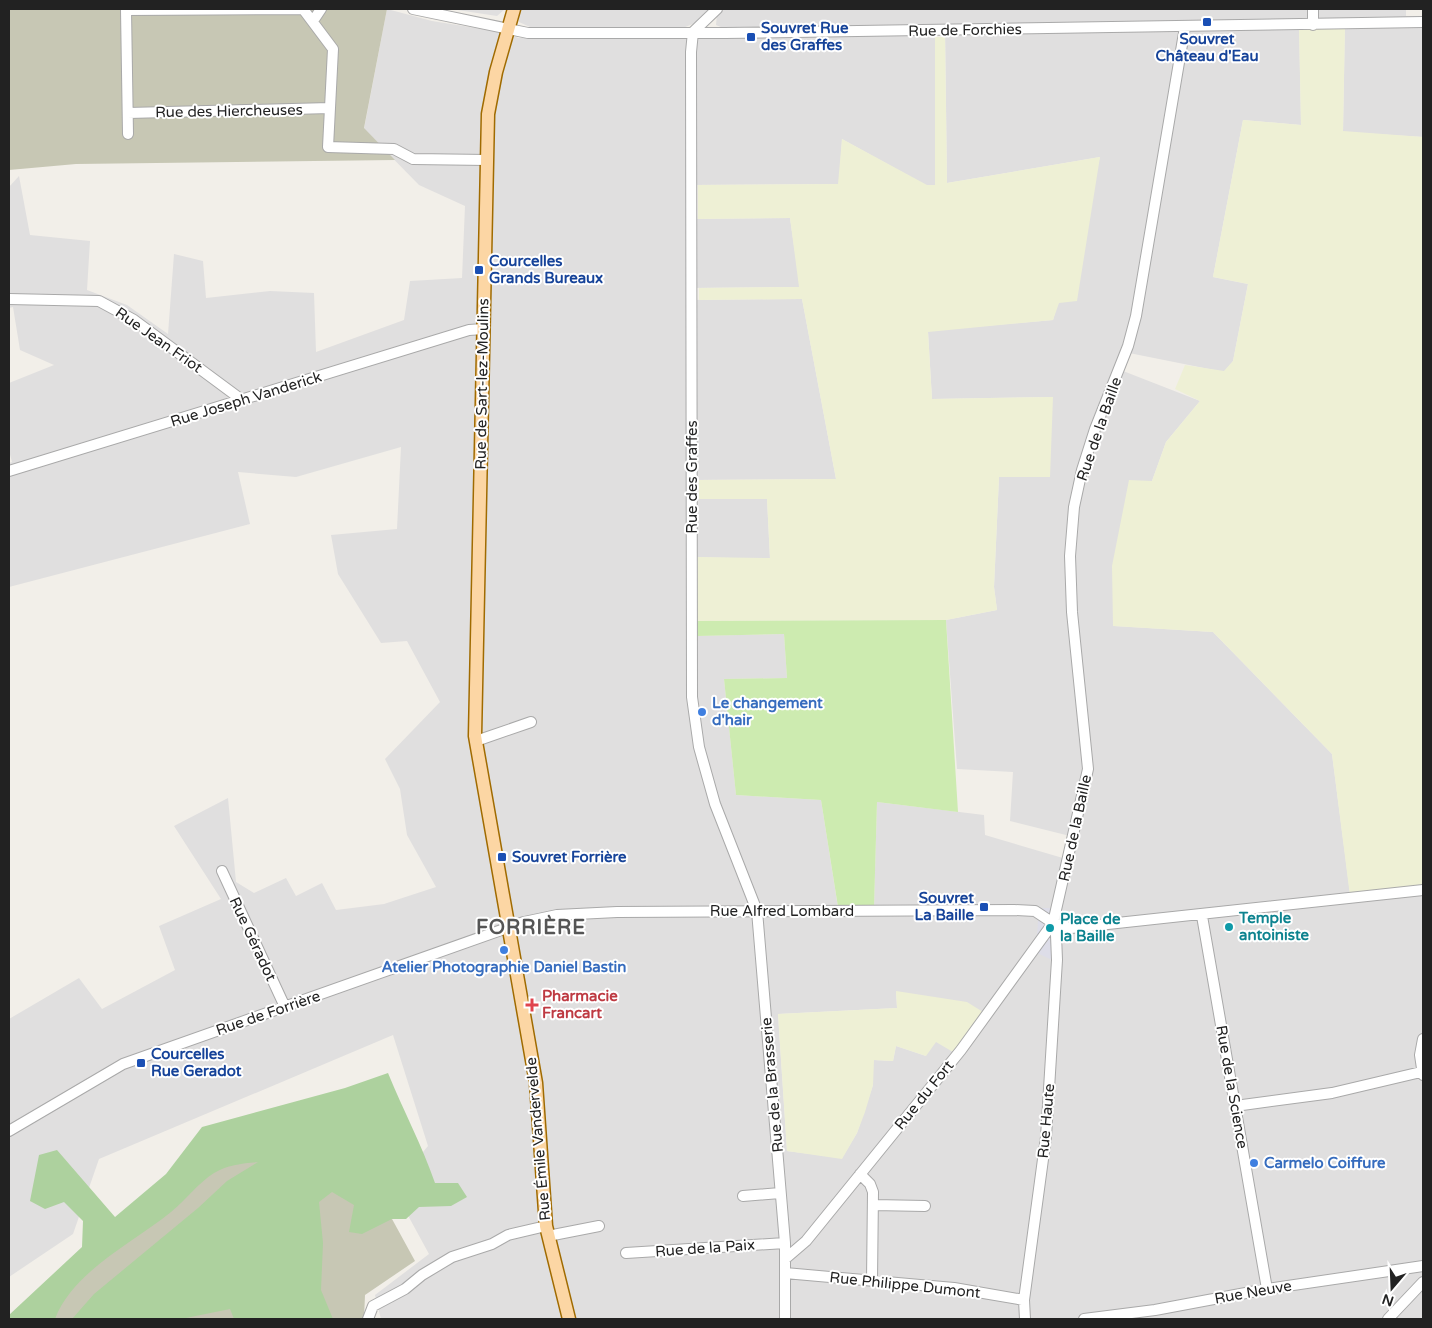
<svg xmlns="http://www.w3.org/2000/svg" width="1432" height="1328" font-family="'Varela Round',sans-serif">
<rect width="100%" height="100%" fill="#f2efe9"/>
<!-- residential -->
<path fill="#e0dfdf" fill-rule="evenodd" d="M387,9L432,21L495,31L519,38L935,33V185L927,186L842,139L839,184L687,185L688,219L790,218L800,287L688,288L689,300L802,299L836,479L689,480V499H767L770,559L689,557V636L784,634L787,678L724,679L736,795L821,800L839,914L874,908L877,802L984,815L985,835L1073,861L1078,838L1010,821L1013,772L957,769L946,620L997,610L994,587L999,477L1053,397L932,399L928,331L1053,320L1100,157L947,183L945,26L723,28L716,25L717,14L722,9H1406V16H1423V137L1343,132L1345,20L1299,21L1301,125L1243,120L1213,277L1248,284L1233,361L1224,372L1124,352L1118,369L1200,401L1166,442L1152,481L1114,626L1213,632L1332,754L1351,901L1423,893V1319H381L375,1295L429,1254L393,1188L428,1146L393,1035L99,1159L73,1234L9,1277V1019L79,978L102,1009L175,970L159,926L221,899L174,826L228,798L236,882L254,893L286,878L296,896L322,883L336,910L384,904L436,887L407,835L400,789L385,759L440,702L407,641L381,643L338,574L331,535L397,529L401,447L296,477L238,472L250,524L9,587V463L12,462L9,451V383L54,365L20,350L13,307L9,308V187L19,176L30,235L90,241L87,290L127,305L168,334L174,254L203,261L206,298L270,291L314,293L316,352L404,320L410,281L462,278L465,206L419,185L364,129ZM896,991L926,1056L896,1046L893,1061L873,1060V1085L857,1133L842,1158L787,1151L778,1014L897,1008Z
M451,9H505L497,16Z
M519,9H710L695,23L683,28L530,27L519,22Z"/>
<!-- construction -->
<path fill="#c7c7b4" d="M9,9H387L364,128L395,160L76,164L9,170Z
M298,1131L392,1219L415,1261L365,1295L364,1319H10L225,1149Z"/>
<!-- farmland -->
<path fill="#eef0d5" d="M1345,26L1343,131L1423,137V887L1350,896L1332,754L1213,632L1113,626L1112,566L1129,480L1152,481L1166,442L1200,401L1175,389L1185,365L1224,371L1233,361L1248,284L1213,277L1243,120L1301,125L1299,28Z
M935,37H945L947,183L1100,157L1077,301L1059,303L1053,320L928,332L932,399L1053,397L1050,477H999L994,587L997,610L946,620L697,621L698,557L770,558L767,499H699V480L836,479L802,299L699,300V288L799,287L790,218L698,219V185L838,184L842,139L927,185H935Z
M896,991L967,1002L983,1012L953,1052L936,1042L926,1056L896,1046L893,1061L874,1060L873,1085L865,1112L857,1133L842,1159L787,1151L778,1014L897,1008Z"/>
<!-- grass -->
<path fill="#cdebb0" d="M946,620L958,812L877,802L874,908L838,907L821,800L736,795L724,679L787,678L784,634L697,636V621Z"/>
<!-- forest -->
<path fill="#add19e" d="M388,1073C403,1110 422,1145 435,1183H458L467,1197L451,1206L419,1207L406,1219H392L362,1234L349,1232L354,1205L332,1192L319,1202L323,1243L321,1290L333,1319H234L230,1309L181,1319H72L94,1294L198,1208L227,1181L258,1162C243,1163 227,1165 214,1173C198,1183 186,1200 171,1212C133,1243 73,1271 55,1319H9V1315L82,1247L83,1221L64,1202L45,1209L30,1201L39,1155L57,1150L115,1217L166,1174L202,1127L345,1088Z"/>
<!-- plaza -->
<path fill="#dddde8" d="M1039,908H1050L1062,911L1061,937L1054,961L1029,949L1037,935Z"/>
<g fill="none" stroke-linecap="round" stroke-linejoin="round">
<!-- minor casing -->
<g stroke="#a9a9a9" stroke-width="12">
<path id="minor" d="M413,9L528,33H725L1423,22
M1313,9V25
M313,21L321,9
M693,32L691,52L692,697L699,747L715,804L757,911L785,1243V1319
M693,32L717,9
M128,113L330,108
M128,134L126,10L303,9L333,49L328,147L394,149L413,159L487,160
M9,299L99,301L134,320L242,400
M9,471L469,330L483,329
M476,741L531,722
M222,871L285,1007
M1202,916L1267,1289
M1423,1039L1420,1055L1423,1075
M1235,1106L1332,1093L1421,1072
M9,1131L123,1064L524,922L557,915L617,912L1014,910L1035,911L1053,923L1071,928L1423,890
M860,1174L870,1184L873,1192L872,1281
M743,1196L780,1193
M874,1205L925,1206
M548,1236L599,1226
M626,1253L785,1243
M785,1259L806,1241L961,1050L1053,923L1088,769L1072,612L1070,556L1074,507L1082,470L1095,429L1128,346L1136,316L1185,27
M785,1273L954,1288L1024,1300
M368,1319L373,1306L405,1289L422,1275L452,1257L492,1244L508,1235L546,1226
M1025,1319L1024,1300L1046,1137L1057,960L1056,935L1053,923
M1084,1319L1155,1310L1267,1289L1423,1266
M1388,1319L1423,1282"/>
</g>
<!-- major casing -->
<g stroke="#a06b00" stroke-width="15">
<path id="major" d="M514,9L496,72L488,114L475,736L536,1083L546,1226L569,1319"/>
</g>
<!-- minor -->
<use href="#minor" stroke="#fff" stroke-width="10"/>
<!-- major -->
<use href="#major" stroke="#fcd6a4" stroke-width="12"/>
</g>
<!-- markers -->
<g fill="#1a4fb4" stroke="#fff" stroke-width="2">
<rect x="1202" y="17" width="10" height="10" rx="2.5"/>
<rect x="746" y="32" width="10" height="10" rx="2.5"/>
<rect x="474" y="265" width="10" height="10" rx="2.5"/>
<rect x="497" y="852" width="10" height="10" rx="2.5"/>
<rect x="979" y="902" width="10" height="10" rx="2.5"/>
<rect x="136" y="1058" width="10" height="10" rx="2.5"/>
</g>
<g fill="#3f7fe0" stroke="#fff" stroke-width="2">
<circle cx="702" cy="712" r="5"/>
<circle cx="504" cy="950" r="5"/>
<circle cx="1254" cy="1163" r="5"/>
</g>
<g fill="#0f9aa8" stroke="#fff" stroke-width="2">
<circle cx="1229" cy="927" r="5"/>
<circle cx="1050" cy="928" r="5"/>
</g>
<path fill="#e0444e" stroke="#fff" stroke-width="2" d="M529.5 997.5h5v5h5v5h-5v5h-5v-5h-5v-5h5z"/>
<g text-anchor="middle" dominant-baseline="central" stroke-width="4" stroke-linejoin="round" paint-order="stroke">
<!-- transit labels -->
<g font-size="15" font-weight="bold" fill="#164399" stroke="#fff" text-anchor="start">
<text x="761" y="28">Souvret Rue<tspan x="761" dy="17">des Graffes</tspan></text>
<text x="1207" y="39" text-anchor="middle">Souvret<tspan x="1207" dy="17">Château d'Eau</tspan></text>
<text x="489" y="261">Courcelles<tspan x="489" dy="17">Grands Bureaux</tspan></text>
<text x="512" y="857">Souvret Forrière</text>
<text x="974" y="898" text-anchor="end">Souvret<tspan x="974" dy="17">La Baille</tspan></text>
<text x="151" y="1054">Courcelles<tspan x="151" dy="17">Rue Geradot</tspan></text>
</g>
<!-- street labels -->
<g font-size="15" fill="#222" stroke="#fff">
<text transform="translate(965 30) rotate(-1)">Rue de Forchies</text>
<text transform="translate(229 111) rotate(-1)">Rue des Hiercheuses</text>
<text transform="translate(159 340) rotate(35)">Rue Jean Friot</text>
<text transform="translate(482 384) rotate(-89)">Rue de Sart-lez-Moulins</text>
<text transform="translate(246 399) rotate(-17)">Rue Joseph Vanderick</text>
<text transform="translate(1099 429) rotate(-71)">Rue de la Baille</text>
<text transform="translate(692 477) rotate(-90)">Rue des Graffes</text>
<text transform="translate(1075 828) rotate(-78)">Rue de la Baille</text>
<text x="782" y="911">Rue Alfred Lombard</text>
<text transform="translate(253 939) rotate(65)">Rue Géradot</text>
<text transform="translate(268 1013) rotate(-19)">Rue de Forrière</text>
<text transform="translate(772 1085) rotate(-95)">Rue de la Brasserie</text>
<text transform="translate(1232 1087) rotate(80)">Rue de la Science</text>
<text transform="translate(924 1095) rotate(-51)">Rue du Fort</text>
<text transform="translate(1046 1121) rotate(-85)">Rue Haute</text>
<text transform="translate(538 1139) rotate(-95)">Rue Émile Vandervelde</text>
<text transform="translate(705 1248) rotate(-4)">Rue de la Paix</text>
<text transform="translate(905 1285) rotate(6)">Rue Philippe Dumont</text>
<text transform="translate(1253 1292) rotate(-10)">Rue Neuve</text>
</g>
<!-- shop labels -->
<g font-size="15" font-weight="bold" fill="#366cbe" stroke="#fff" text-anchor="start">
<text x="712" y="703">Le changement<tspan x="712" dy="17">d'hair</tspan></text>
<text x="504" y="967" text-anchor="middle">Atelier Photographie Daniel Bastin</text>
<text x="1264" y="1163">Carmelo Coiffure</text>
</g>
<!-- culture labels -->
<g font-size="15" font-weight="bold" fill="#0d838f" stroke="#fff" text-anchor="start">
<text x="1239" y="918">Temple<tspan x="1239" dy="17">antoiniste</tspan></text>
<text x="1060" y="919">Place de<tspan x="1060" dy="17">la Baille</tspan></text>
</g>
<!-- health labels -->
<g font-size="15" font-weight="bold" fill="#be3a42" stroke="#fff" text-anchor="start">
<text x="542" y="996">Pharmacie<tspan x="542" dy="17">Francart</tspan></text>
</g>
<!-- district labels -->
<g font-size="20" font-weight="bold" letter-spacing="1" fill="#555" stroke="#fff">
<text x="531" y="928">FORRIÈRE</text>
</g>
</g>
<!-- border -->
<rect width="1432" height="1328" fill="none" stroke="#222222" stroke-width="20"/>
<!-- north arrow -->
<g transform="translate(1392 1288) rotate(199)" stroke="#ffffff" stroke-width="4" paint-order="stroke">
<path d="M0-4L9 19L0 12L-9 19Z" fill="#222222"/>
<text y="-8" font-size="14" font-weight="bold" text-anchor="middle" fill="#222222">N</text>
</g>
</svg>
